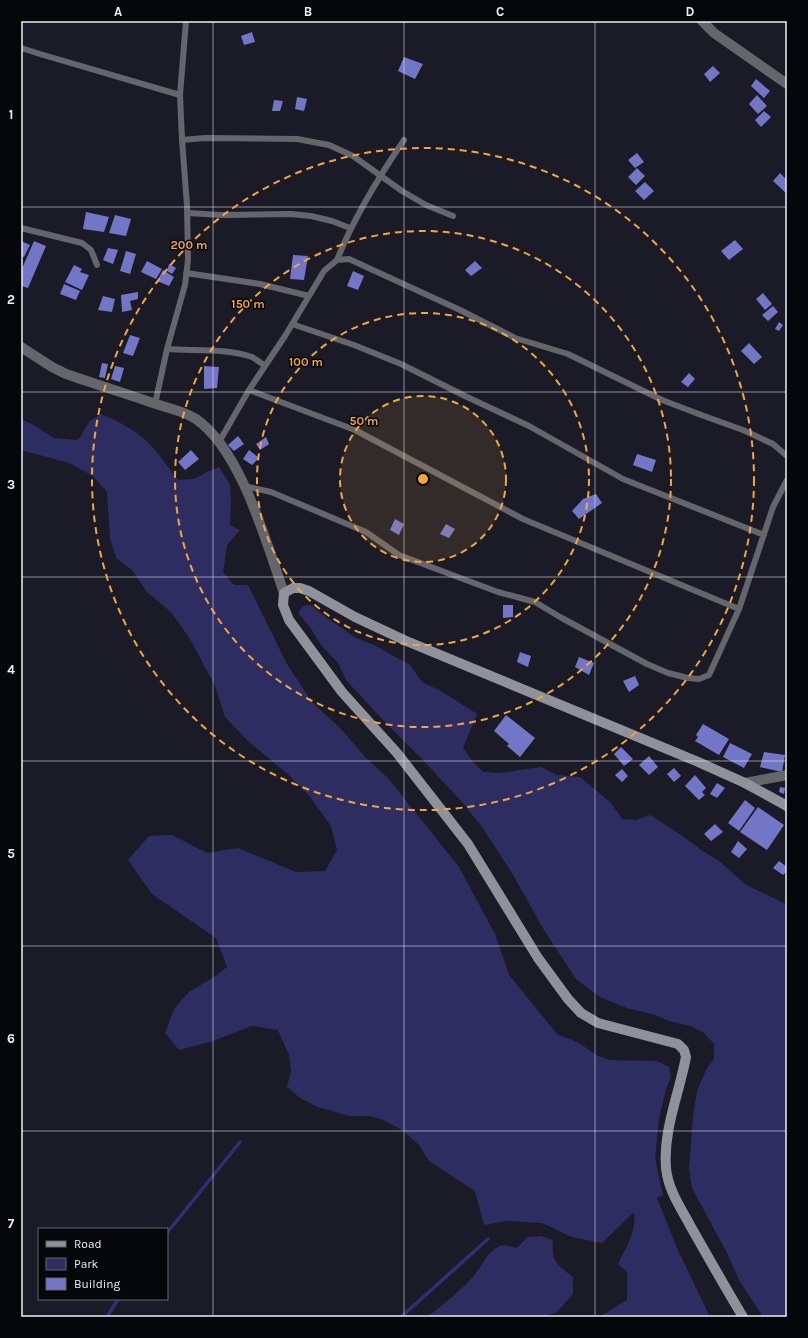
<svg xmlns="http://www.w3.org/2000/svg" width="808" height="1338" font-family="Karla,sans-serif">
<rect width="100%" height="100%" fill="#1a1b27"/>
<!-- green -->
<path fill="#2e2d62" d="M101,414C121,422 141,433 155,450C163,459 170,471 178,480L194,479L207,472L219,467L230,484L231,501L230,525L240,530L227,545L223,572L234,585H248L287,664L311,701L341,729L366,758L388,778L459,867L495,934L509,975L557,1034L579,1043L596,1055L609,1060L657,1061L669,1067L671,1077L666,1089L659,1119L655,1158L663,1195L657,1198L677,1248L710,1317H599L627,1300V1272L618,1264C626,1247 637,1231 634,1212L602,1243L572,1237L542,1223L506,1221L484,1225L475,1191L429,1161L419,1145L402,1130L383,1120L370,1116H349L318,1107L300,1098L287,1087L291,1071L289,1055L278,1030L252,1026L213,1041L179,1050L165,1033L174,1009L189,992L214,977L227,967L216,938L152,894L128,860L149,836L172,835L207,853L238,848L296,872L325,871L337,850L331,826L310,797L291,777L248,741L225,717L215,686L190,639L171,612L147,592L132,570L116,558L110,538L107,492L93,476L69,463L21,450V419L34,425L54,438L78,440L90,421Z
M311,605L324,616L356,638L374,645L410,665L422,682L441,691L477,714L463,748L473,762L483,772L499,773L541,767L557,775L580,777L610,802L622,819L636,820L650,815L684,837L701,850L719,861L746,885L786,904L787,903V1317H763L739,1280L727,1253L692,1188L689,1168L693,1116L697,1091L706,1070L714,1059V1044L704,1033L690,1026L669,1021L655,1015L627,1008L600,997L576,979L544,930L512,873L482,827L461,801L422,759L384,721L346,680L338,663L321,645L310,627L298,613L303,606Z
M541,1236L553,1240C551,1261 557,1265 573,1277V1294L557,1312L544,1317H427C443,1305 459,1292 472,1278C481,1268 485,1255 496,1248C503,1243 509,1246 517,1248L527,1237Z"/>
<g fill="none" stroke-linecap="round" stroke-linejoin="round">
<!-- stream -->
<path stroke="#322d77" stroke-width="3.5" d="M167,1233L240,1142
M107,1317L118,1299
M401,1317L488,1239"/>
</g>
<!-- building -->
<path fill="#7376c7" d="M252,32L255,42L244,45L241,36Z
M404,57L423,64L415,79L398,71Z
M713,66L720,73L710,82L704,74Z
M756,79L770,91L764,98L751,86Z
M757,95L767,106L758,114L749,104Z
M297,97L307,99L304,111L295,109Z
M274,100L283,101L280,111H272Z
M764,111L771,117L761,127L755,120Z
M637,153L644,162L635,168L628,160Z
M637,168L645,176L636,185L628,177Z
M780,173L787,180V194L773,181Z
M645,182L654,191L644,200L635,191Z
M86,212L109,217L104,232L83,229Z
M115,215L131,219L126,236L109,233Z
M735,240L743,249L729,260L721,251Z
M21,241L30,245L24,257L21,256Z
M34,241L46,246L28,288L21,286V271Z
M108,248L118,250L113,264L103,260Z
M126,251L136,254L130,274L120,271Z
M293,255L308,256L304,280L290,279Z
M147,261L162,269L156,279L141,272Z
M475,261L482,268L471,276L465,270Z
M169,264L176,268L172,274L167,271Z
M74,265L82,269L80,272L89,275L82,290L65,282Z
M163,270L174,277L169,286L157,281Z
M353,271L364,276L358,290L347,286Z
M64,284L80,291L76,300L60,294Z
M138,292V299L130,301L132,310L122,312L121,295Z
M763,293L772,304L765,310L756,299Z
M103,296L115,299L112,312L98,310Z
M773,306L778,312L768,321L762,315Z
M779,322L783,325L779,331L775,329Z
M130,335L140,338L133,356L123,353Z
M749,343L762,357L754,364L741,351Z
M102,363L108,364L105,378L99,377Z
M115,366L124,368L120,382L111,379Z
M204,366L219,367L217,388L204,389Z
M689,373L695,379L688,387L681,382Z
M238,436L244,444L234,451L228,445Z
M266,437L269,444L260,450L256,444Z
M191,450L199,459L185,470L178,462Z
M249,450L259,458L252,465L243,459Z
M637,454L656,460L652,472L633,465Z
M596,494L602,503L579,519L572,511L583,499Z
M395,519L404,524L399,535L390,530Z
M446,524L455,529L449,538L440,534Z
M503,605H513V617L503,618Z
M520,652L531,656L528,667L517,662Z
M579,657L594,663L589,675L575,667Z
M635,676L639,685L629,692L623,681Z
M506,715L535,738L520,757L507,746L509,744L494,731Z
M703,724L729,739L719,755L695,741L698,737L696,735Z
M730,743L752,754L744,768L723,757Z
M621,747L633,759L624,766L614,754Z
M764,752L785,755L782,772L760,767Z
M649,756L658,767L649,775L639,765Z
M674,768L681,776L674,782L667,774Z
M622,769L628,776L622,782L615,775Z
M695,775L706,788L702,792L705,795L699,800L685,786Z
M717,783L725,788L717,798L710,794Z
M780,787L785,788L784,794L779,792Z
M745,800L755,808L739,831L728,823Z
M758,807L784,825L767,850L740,832Z
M715,824L723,832L711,841L704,834Z
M738,841L747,849L739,858L731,852Z
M779,861L787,867V871L783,875L773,868Z"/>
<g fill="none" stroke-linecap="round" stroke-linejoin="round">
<!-- service -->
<path stroke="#65666c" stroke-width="6" d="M21,48L40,54L180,95
M182,140L205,138L297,139L329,145L353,156L402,191L426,205L453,216
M187,213L222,215L291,214L311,216L332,221L350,228
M21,228L82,243L91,250L97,265
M337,260C354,217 378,178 404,140
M186,273L260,284L309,296
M292,324L354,345L401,364L465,396L529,426L623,479L764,535
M167,349C194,351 227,348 252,357C256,359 261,363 265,366
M249,390L355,430L523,519L739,609
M155,404L167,349L185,285L188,260L187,205L182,140L180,95L186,21
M219,442L249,390L285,336L324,271L337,260L349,259L460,310L515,338L568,354L662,400L704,416L743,430L773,444L787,456
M244,486L271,492L366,532L399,555L498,592L535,602L560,617L647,664L668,673L688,678L699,679L709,675L739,609L773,507L787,480"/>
<!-- minor -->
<path stroke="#65666c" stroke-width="10" d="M702,21L714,33L787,84
M21,347L52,367L66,374C95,384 124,393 153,403C167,408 184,411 196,419C241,450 266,542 284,593
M745,783L787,775"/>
<!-- secondary -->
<path stroke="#8f919b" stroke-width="10" d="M743,1317C725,1287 708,1257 691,1227C681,1208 668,1190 666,1168C663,1130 679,1094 686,1057L684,1050L678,1044L598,1023L581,1013L568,999L538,958L468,844L397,753L342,692L289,620L283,605L284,593L293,588H300L309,591L355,617L404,640L696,761L745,783L787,806"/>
</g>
<!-- grid -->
<path fill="none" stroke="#eeeff7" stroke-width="1" stroke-opacity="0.55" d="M213,21V1317M404,21V1317M595,21V1317M21,207H787M21,392H787M21,577H787M21,761H787M21,946H787M21,1131H787"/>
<!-- distance rings -->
<circle cx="423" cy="479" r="83" fill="#f1a63f" fill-opacity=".12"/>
<g fill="none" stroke="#f1a63f" stroke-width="2" stroke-dasharray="7 5">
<circle cx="423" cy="479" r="83"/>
<circle cx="423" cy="479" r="166"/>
<circle cx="423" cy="479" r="248"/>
<circle cx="423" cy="479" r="331"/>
</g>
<circle cx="423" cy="479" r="6" fill="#f1a63f" stroke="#06070b" stroke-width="2"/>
<g font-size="12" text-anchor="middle" font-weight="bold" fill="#f1a63f" stroke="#06070b" stroke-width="3" stroke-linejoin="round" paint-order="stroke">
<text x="189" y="249">200 m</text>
<text x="248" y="308">150 m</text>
<text x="306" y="366">100 m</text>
<text x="364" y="425">50 m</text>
</g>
<!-- border -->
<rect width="808" height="1338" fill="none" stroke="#06070b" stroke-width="44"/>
<!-- legend -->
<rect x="38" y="1228" width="130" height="72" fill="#06070b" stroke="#636469"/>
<rect x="46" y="1241" width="20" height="6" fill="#8f919b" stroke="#636469"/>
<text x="74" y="1248" font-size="12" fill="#eeeff7">Road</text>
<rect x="46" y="1258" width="20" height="12" fill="#2e2d62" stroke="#636469"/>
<text x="74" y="1268" font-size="12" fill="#eeeff7">Park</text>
<rect x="46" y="1278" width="20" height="12" fill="#7376c7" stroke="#636469"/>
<text x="74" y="1288" font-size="12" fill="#eeeff7">Building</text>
<rect x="22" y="22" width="764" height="1294" fill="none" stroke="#eeeff7" stroke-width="1.5"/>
<g font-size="13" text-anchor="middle" font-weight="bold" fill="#eeeff7">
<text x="118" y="16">A</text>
<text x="308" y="16">B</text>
<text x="500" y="16">C</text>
<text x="690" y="16">D</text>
<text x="11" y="119">1</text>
<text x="11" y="304">2</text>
<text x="11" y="489">3</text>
<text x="11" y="674">4</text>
<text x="11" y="858">5</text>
<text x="11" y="1043">6</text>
<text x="11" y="1228">7</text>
</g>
</svg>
